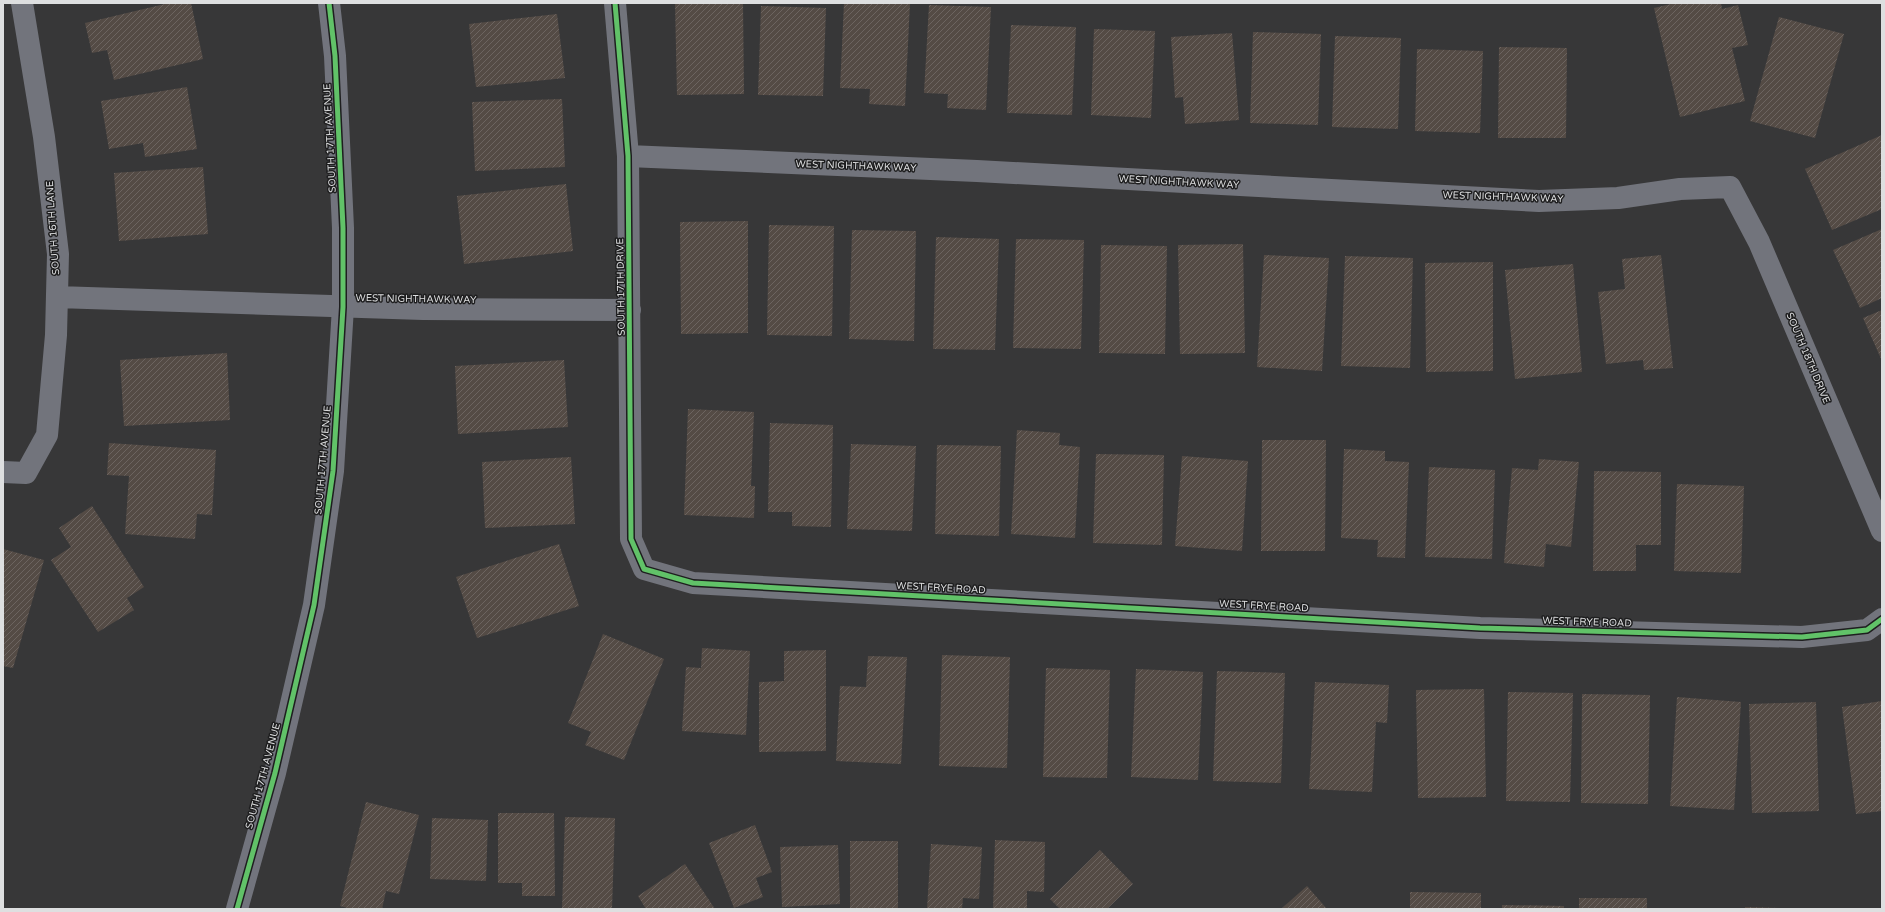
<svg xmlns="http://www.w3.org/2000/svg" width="1885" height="912" font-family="'Varela Round',sans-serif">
<defs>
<pattern id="building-hatch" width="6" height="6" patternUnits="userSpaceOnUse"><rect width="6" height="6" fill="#544b45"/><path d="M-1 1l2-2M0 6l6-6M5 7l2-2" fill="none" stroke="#6c6460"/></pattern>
</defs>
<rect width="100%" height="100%" fill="#373738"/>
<!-- building -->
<path fill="url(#building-hatch)" d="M169,3H191L203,59L114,80L107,50L92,53L85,23Z
M675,3H743L744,94L677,95Z
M844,3H910L905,106L869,104L870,89L840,88Z
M1675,3H1721L1722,9L1738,5L1748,45L1732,48L1745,101L1680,117L1654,8Z
M929,5L991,7L986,110L947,108L948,94L924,93Z
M761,6L826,8L823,96L758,95Z
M557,14L565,78L476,87L469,24Z
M1779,17L1844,34L1815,138L1750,121Z
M1011,25L1076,27L1072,115L1007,113Z
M1094,29L1155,31L1151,118L1091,115Z
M1253,32L1321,34L1318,125L1250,123Z
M1232,33L1239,120L1185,124L1183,97L1175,98L1171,37Z
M1335,36L1401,38L1398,129L1332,127Z
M1499,47L1567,48L1566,138H1498Z
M1417,49L1483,51L1480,133L1415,131Z
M187,87L197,149L145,157L143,143L109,149L101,101Z
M562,99L565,167L475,171L472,102Z
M1882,135V209L1832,230L1805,169Z
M203,167L208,234L119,241L114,173Z
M566,184L573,251L464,264L457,196Z
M748,221V333L681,334L680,222Z
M769,225L834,226L832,336L767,335Z
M1882,229V298L1860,308L1833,250Z
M852,230L916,231L914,341L849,339Z
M936,237L999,239L995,350L933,349Z
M1016,239L1084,240L1081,349L1013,348Z
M1243,244L1245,353L1180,354L1178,245Z
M1101,245L1167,246L1165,354L1099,353Z
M1264,255L1329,258L1322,371L1257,367Z
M1661,255L1673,368L1644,370L1643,360L1606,364L1598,292L1625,289L1622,259Z
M1345,256L1413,258L1410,368L1341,366Z
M1493,262V371L1426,372L1425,263Z
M1573,264L1582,372L1515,379L1505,270Z
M1882,310V361L1863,318Z
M227,353L230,420L124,426L120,360Z
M564,360L568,427L458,434L455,366Z
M688,409L754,412L751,486H755L754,518L684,515Z
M770,423L833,425L831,527L792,526V512H768Z
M1017,430L1060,433L1059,445L1080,447L1075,538L1011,534Z
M1262,440H1326L1325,551H1261Z
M109,443L216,450L212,515L197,514L195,539L125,534L129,476L107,475Z
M851,444L916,446L912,531L847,529Z
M937,445L1001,446L999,536L935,534Z
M1344,449L1385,451V461L1409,462L1405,558L1377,557L1378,540L1341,538Z
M1096,454L1164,455L1162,545L1093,543Z
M1182,456L1248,461L1242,551L1175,546Z
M571,457L575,524L485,528L482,462Z
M1539,459L1579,462L1571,547L1546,544L1544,567L1504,563L1512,468L1538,470Z
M1429,467L1495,470L1492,559L1425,557Z
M1594,471L1661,472V545H1636V571H1593Z
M1677,484L1744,486L1741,573L1674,571Z
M92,506L144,587L127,598L134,610L98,632L51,560L71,547L59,528Z
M559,544L579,606L477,638L456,577Z
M3,549L44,560L13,668L3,666Z
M603,634L664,659L624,760L585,745L591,732L568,723Z
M702,648L750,651L746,735L682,731L686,667L701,668Z
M826,650V751L759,752V682L784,681V651Z
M942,655L1010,657L1007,768L939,766Z
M868,656L907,657L901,764L836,761L840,686L866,687Z
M1046,668L1110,670L1107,778L1043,777Z
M1136,669L1203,672L1198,780L1131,777Z
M1217,671L1285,673L1281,783L1213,781Z
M1315,682L1389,685L1387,723L1376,722L1372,792L1309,789Z
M1484,689L1486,797L1418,798L1416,690Z
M1508,692L1573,693L1570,802L1506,801Z
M1582,694L1650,695L1648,804L1581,803Z
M1677,697L1741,702L1734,810L1670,806Z
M1882,701V811L1856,814L1842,707Z
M1816,702L1819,811L1752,813L1749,704Z
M366,802L419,815L399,894L386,891L382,909H351L340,906Z
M498,813H554L555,896H522V883H498Z
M565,817L615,818L612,909H562Z
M432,818L488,820L486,881L430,879Z
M755,825L772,872L756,878L763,897L734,908L709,843Z
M995,840L1045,842L1044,892L1027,891V909H993Z
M850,841H898V909H850Z
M931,844L982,847L979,899L963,898L962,909H927Z
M838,845L840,904L782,907L780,847Z
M1100,850L1133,884L1107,909H1060L1050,899Z
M685,864L715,909H646L638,896Z
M1307,886L1327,909H1281Z
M1410,892L1481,893V909H1410Z
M1579,898H1647V909H1579Z
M1502,905L1564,906V909H1502Z
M1745,907L1780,908V909H1745Z"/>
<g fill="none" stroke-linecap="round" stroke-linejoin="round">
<!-- minor -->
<path stroke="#72747c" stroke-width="22" d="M615,3L628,156L631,539L644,569L693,583L1480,628L1802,637L1867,630L1882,619
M628,156L977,171L1539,201L1618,198L1680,189L1730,187L1759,242L1882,531
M57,297L423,309L630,310
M3,472L26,473L47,435L56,335L58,254L44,137L22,3"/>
<!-- major -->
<path stroke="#72747d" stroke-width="22" d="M237,909L275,773L314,605L333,471L343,307V228L335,56L329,3"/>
<!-- cycleway casing -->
<g stroke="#1e1e1f" stroke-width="8">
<path id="cycleway" d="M615,3L628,156L631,539L644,569L693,583L1480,628L1802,637L1867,630L1882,619
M237,909L275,773L314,605L333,471L343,307V228L335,56L329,3"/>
</g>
<!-- cycleway -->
<use href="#cycleway" stroke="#61c268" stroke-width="5"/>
</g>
<g text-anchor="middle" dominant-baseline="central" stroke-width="3" stroke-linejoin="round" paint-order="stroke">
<!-- street labels -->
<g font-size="10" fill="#dedfe0" stroke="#1e1e1f">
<text transform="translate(330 138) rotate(-93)">SOUTH 17TH AVENUE</text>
<text transform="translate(856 166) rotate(2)">WEST NIGHTHAWK WAY</text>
<text transform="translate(1179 182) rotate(3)">WEST NIGHTHAWK WAY</text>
<text transform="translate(1503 197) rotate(2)">WEST NIGHTHAWK WAY</text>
<text transform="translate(53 228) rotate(-94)">SOUTH 16TH LANE</text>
<text transform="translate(621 287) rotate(-91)">SOUTH 17TH DRIVE</text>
<text transform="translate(416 299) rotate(1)">WEST NIGHTHAWK WAY</text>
<text transform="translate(1808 358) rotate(67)">SOUTH 18TH DRIVE</text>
<text transform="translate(323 460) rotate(-85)">SOUTH 17TH AVENUE</text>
<text transform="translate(941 588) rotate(3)">WEST FRYE ROAD</text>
<text transform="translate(1264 606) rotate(3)">WEST FRYE ROAD</text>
<text transform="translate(1587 622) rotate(2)">WEST FRYE ROAD</text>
<text transform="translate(263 776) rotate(-75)">SOUTH 17TH AVENUE</text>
</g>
</g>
<!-- border -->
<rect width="1885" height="912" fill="none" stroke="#dedfe0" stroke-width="8"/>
</svg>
